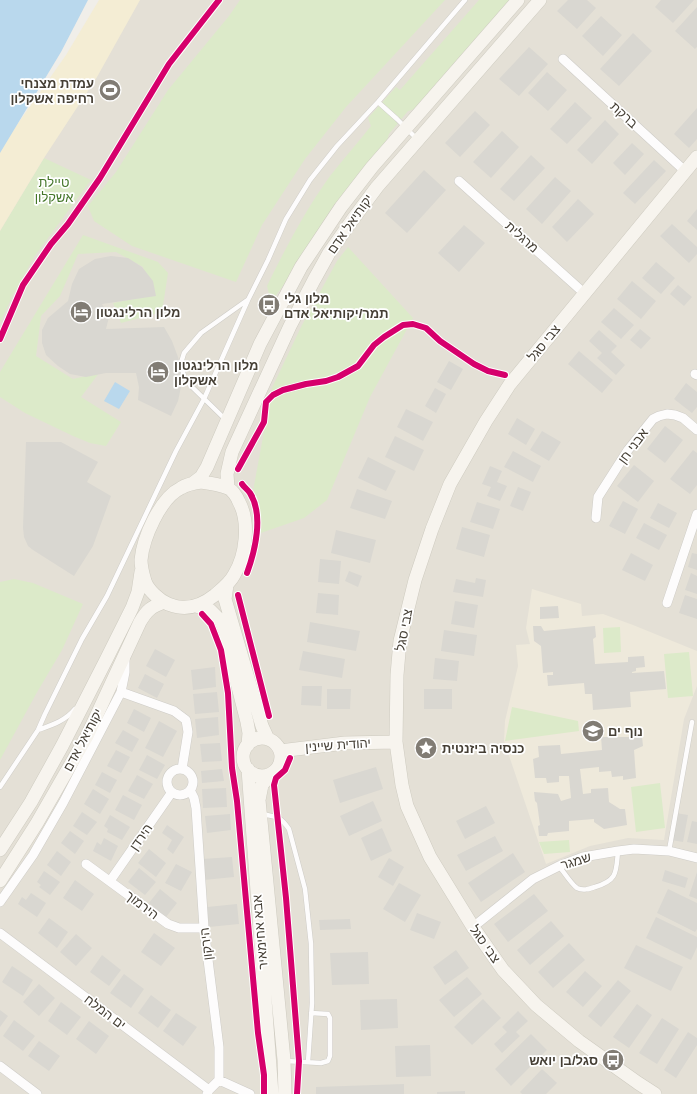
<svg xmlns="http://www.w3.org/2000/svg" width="697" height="1094" font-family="Arial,Heebo,sans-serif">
<rect width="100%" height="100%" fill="#f0eee9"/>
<!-- residential -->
<path fill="#e4e0d6" d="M134,0H697V1094H0V227Z"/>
<!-- education -->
<path fill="#eee9db" d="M532,589L581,604L582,616L603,614L633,625L697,651V686L684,719L664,840L628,838L590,846L546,864L504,741L505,721L518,666L516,645L530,644L526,628Z"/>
<!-- green -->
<path fill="#dceac9" d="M240,0H445L346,107L305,159L262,225L236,282L132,246L94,221L88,206L116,172L168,90L229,16Z
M479,0H511L415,109L408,111L389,134L386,144L286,282L271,302L267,286C286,247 305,211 330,176C343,159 358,143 371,126L368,118L396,87L400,90Z
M44,158L91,180L34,257L12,297L0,323V231Z
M83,235L158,262L168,273L162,312L121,323L113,303L149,296L143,267L116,252L78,254L60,296L41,316L36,356L73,379L99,373L81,397L121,422L106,446L90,443L73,436L25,413L0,397V372Z
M348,247L413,318L370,397L327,500L304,518L255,535L253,491L272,388L302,325L337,261Z
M14,579L33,583L83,604L62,650L36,694L0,760V582Z
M620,627L621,652L604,653L603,628Z
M689,652L693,696L668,698L664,654Z
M512,707L578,721L579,731L505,741Z
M660,783L665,828L636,832L631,787Z
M569,840L570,852L544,854L539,842Z"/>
<!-- sand -->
<path fill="#f4edd4" d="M99,0H140L97,77L44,158L0,231V149L66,55Z"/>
<!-- water -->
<path fill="#b9d8ed" d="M0,0H88L61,52L0,153Z
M115,382L130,391L119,409L104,401Z"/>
<!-- building -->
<path fill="#d9d7d1" d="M568,0H587L596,8L577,29L557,11Z
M661,0H694L673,23L655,7Z
M697,7V47L695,49L675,31Z
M601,16L622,35L603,56L582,36Z
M633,33L652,51L619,86L600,69Z
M529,47L548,64L519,96L499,79Z
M547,72L567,90L548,111L528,93Z
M575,102L592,118L567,144L550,129Z
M697,108V139L689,148L674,134Z
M475,111L490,125L460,157L445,143Z
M605,120L619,134L592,164L577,150Z
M502,131L519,147L491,178L473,162Z
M632,143L644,154L625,175L613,163Z
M531,155L545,168L514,201L500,189Z
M654,160L666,171L635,204L623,193Z
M424,170L446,190L407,233L385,213Z
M555,177L571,191L542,224L526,209Z
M578,199L594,214L567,242L552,227Z
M697,209V230L687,221Z
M672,224L697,247V254L689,263L660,236Z
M464,225L485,243L459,272L438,253Z
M111,256L128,258L142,267L153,281L156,296L102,304L109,317L106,329L164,327L172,341L178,357L181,370V387L178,401L171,416L138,400L139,387L136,373H106L86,377L70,374L58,366L46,355L42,343V330L48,318L68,301L72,284L79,269L95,259Z
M656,262L675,278L661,294L642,278Z
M632,281L656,301L641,319L617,299Z
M678,285L692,297L684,306L670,294Z
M614,308L634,325L621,339L601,322Z
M640,329L651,338L641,349L630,340Z
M599,330L617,346L611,352L625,365L616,375L597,358L602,353L589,341Z
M579,351L613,380L602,393L568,364Z
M449,361L463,369L451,390L437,382Z
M686,383L697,392V407L692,413L674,399Z
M435,388L446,394L436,413L425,406Z
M406,409L433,422L423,441L397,427Z
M517,418L535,429L526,445L508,434Z
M665,426L683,440L665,463L647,449Z
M542,431L561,442L549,461L530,450Z
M395,436L424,450L414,471L385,457Z
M26,442H61L98,462L87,482L111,496L93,546L74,576L33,550L28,546L24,537L23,528Z
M693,450L697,453V485L690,494L670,479Z
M513,451L541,466L533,482L504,467Z
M368,457L396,471L386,491L358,478Z
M634,465L654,481L638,502L617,486Z
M490,466L502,471L497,482L507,486L500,501L487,496L491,487L482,484Z
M518,487L531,492L523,511L510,506Z
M357,489L392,501L385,519L350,508Z
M623,501L638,509L625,534L609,526Z
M477,502L500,509L493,529L470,522Z
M658,503L677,513L669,528L650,518Z
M644,523L667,535L659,550L636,538Z
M462,527L490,535L484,557L456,549Z
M336,530L376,540L370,563L331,553Z
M631,553L653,565L645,581L622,570Z
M692,553L697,554V570L688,567Z
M320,559L341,561L339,584L318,582Z
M349,571L362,576L358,587L345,581Z
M691,573L697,576V594L685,590Z
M476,578L486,580L483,597L453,592L456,579L475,583Z
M318,593L339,595L338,615L316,613Z
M685,595L697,599V619L679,613Z
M455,601L478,605L474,628L451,624Z
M558,606L559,618L540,619V607Z
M310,622L360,631L356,651L307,642Z
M533,626H541L544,631L595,626L596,637L593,639L595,664L628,662V657L644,656L645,667L636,668V671L632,672V673L664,671L666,689L630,692L631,707L593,710L592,694H585L584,683L548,686L547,675H553V672L543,673L541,646L534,641Z
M444,630L477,635L474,656L441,651Z
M155,649L175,660L166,677L146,666Z
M303,651L345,659L342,678L299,670Z
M435,658L459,661L457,681L433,679Z
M215,667L216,687L193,690L191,670Z
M145,674L164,684L157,698L138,688Z
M302,686H322L321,706L301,705Z
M327,689H351L350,709H327Z
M424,689H452V709H424Z
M217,692L219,712L195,714L193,694Z
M134,709L151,718L144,732L127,723Z
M218,717L219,735L197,738L195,719Z
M159,721L177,731L163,757L145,748Z
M123,730L139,739L132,752L115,743Z
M601,737H642L643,746L634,750L636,778L623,780V776L612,777L611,771L599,772V767L580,769L583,794L591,793V789L608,788L609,802L620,809H625L627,825L604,829L594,822V819L569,821V831L548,833L547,836H539L538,826L540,825L537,803L535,801L534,792L558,794L561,801L571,798L569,776H559V782L547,783L546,778H535L533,759L539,757L538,746L560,745L561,754L602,750Z
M220,743L222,761L202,762L200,744Z
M116,750L130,757L121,773L107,766Z
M147,755L165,765L157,779L139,770Z
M376,767L383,789L340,803L333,780Z
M222,769L224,781L202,783L201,771Z
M102,772L117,780L110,793L95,785Z
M137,775L153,784L144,799L128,791Z
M226,788L227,807L203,808L202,789Z
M93,789L109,799L100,814L84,804Z
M123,795L142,805L134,820L115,810Z
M373,801L382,821L349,836L340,816Z
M486,806L495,823L465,839L456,821Z
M82,812L97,822L87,835L73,826Z
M676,813L688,815L683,842L671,840Z
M230,814L231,830L207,833L205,816Z
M110,815L130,827L122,840L107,832L108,829L104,826Z
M692,821L697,822V844L687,842Z
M167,825L184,837L173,854L167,849L172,840L162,833Z
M382,828L392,851L371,861L361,838Z
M70,831L84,841L75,854L61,843Z
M495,836L503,851L466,871L457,855Z
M104,838L118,846L111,861L93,851L97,842L101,845Z
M149,849L166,863L156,877L138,863Z
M57,851L71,862L61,876L47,865Z
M513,853L525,872L481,902L468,883Z
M232,857L234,877L204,880L202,859Z
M389,858L404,867L393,886L378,877Z
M176,864L192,872L181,891L165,883Z
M139,868L156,882L145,895L128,882Z
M665,870L688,878L685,888L662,881Z
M44,871L60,882L50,895L39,887L41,885L37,882Z
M697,872V899L689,896Z
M75,880L94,894L82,911L63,898Z
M399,883L421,895L405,922L383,909Z
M160,889L177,903L166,917L149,903Z
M668,889L697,903V929L695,932L657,913Z
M31,893L46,903L37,917L18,904L22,897L26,900Z
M534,894L548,911L508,942L494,924Z
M237,904L239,924L209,927L207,907Z
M417,913L441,922L434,939L410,930Z
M656,917L697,937V947L691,960L646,938Z
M49,918L68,932L57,948L38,933Z
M350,919L351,929L320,930L319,920Z
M551,921L564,936L530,965L517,950Z
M154,933L175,948L161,966L141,952Z
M76,934L92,948L76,966L60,952Z
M569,943L585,960L553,988L538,972Z
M636,945L683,967L671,991L624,968Z
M456,950L469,968L445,985L433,967Z
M368,952L369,984L332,985L330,953Z
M102,955L121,970L109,986L90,972Z
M12,966L33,980L23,996L2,982Z
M585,971L602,986L583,1007L566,992Z
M124,974L144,989L131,1008L110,993Z
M467,977L482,994L454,1017L439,1000Z
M618,980L631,991L601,1027L588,1016Z
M39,984L55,998L39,1016L23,1002Z
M151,995L171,1010L158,1028L138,1013Z
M397,999L398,1028L361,1030L360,1000Z
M483,999L501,1018L472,1045L454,1027Z
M61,1002L81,1017L67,1035L48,1021Z
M637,1004L652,1015L629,1048L613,1037Z
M0,1010L8,1016L0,1027Z
M518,1011L528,1021L516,1032L520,1036L502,1053L494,1044L507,1032L502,1027Z
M176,1013L197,1027L183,1046L163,1031Z
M662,1018L679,1029L657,1064L639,1053Z
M14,1020L35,1036L23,1051L3,1036Z
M89,1021L109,1036L96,1054L76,1039Z
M688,1032L697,1038V1045L676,1078L664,1070Z
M531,1034L547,1050L511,1086L495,1069Z
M39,1041L60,1056L49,1071L28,1056Z
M430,1045L431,1076L396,1077L395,1046Z
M542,1069L557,1083L546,1094H522L520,1092Z
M404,1084V1094H316V1087Z
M465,1091V1094H437V1092Z"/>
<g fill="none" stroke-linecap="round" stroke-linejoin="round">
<!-- lane casing -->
<g stroke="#ceccc7" stroke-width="5.5">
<path id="lane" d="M378,102L397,119L417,139
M226,420L191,386L184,377L181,363L184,353L201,333L246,301
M38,730C52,725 65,721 75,709
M0,787L38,730L45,714L82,639L107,596L176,451L204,399L248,300L268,260L286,219L310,180L337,146L378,102L465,0
M262,814C277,817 280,816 289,829L305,889L311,944L312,1003L308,1062
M669,851L692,722
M559,866C563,871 572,885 577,888C583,891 589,889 595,887C618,880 616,872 618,851
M286,1061L321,1063L328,1061L330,1056V1018L328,1014L311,1013"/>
</g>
<!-- street casing -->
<g stroke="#ceccc7" stroke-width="10">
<path id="street" d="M563,59L685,171
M459,181L584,293
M695,374L697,375
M596,518L598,497L628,450L653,419L659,416L667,414L675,415L683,418L697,430
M667,603L697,514
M121,692L174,711L186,720L188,732L182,769
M167 782a13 13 0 1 1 26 0a13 13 0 1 1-26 0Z
M190,790L194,798L196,808L204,928L219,1047V1080L209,1090L207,1094
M86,864L168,924L179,928H204
M110,881L172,792
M0,902L33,855L63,803L121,692L125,672V658
M473,927L533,879L559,866L583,857L618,851L634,849L669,851L697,858
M0,933L209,1090
M0,1066L37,1094
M219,1080L250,1094"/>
</g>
<!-- secondary casing -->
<g stroke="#cecbc0" stroke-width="14">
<path id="secondary" d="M201,482C209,483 221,485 228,488C233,491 237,497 239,502C250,522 246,556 234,575C230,583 222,589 215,595C205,603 193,609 179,607C176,607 171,605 168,604C159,600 148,590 145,581C143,574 141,568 141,560C143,538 160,498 181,488C187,484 194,483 201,482Z
M193,483L201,477L207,467L260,344L301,267L341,207L372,167L518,0
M228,488L227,474L232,452L290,326L314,280L329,253L353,219L377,187L540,0
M227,585L225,599L262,726L268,739
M196,606L210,610L221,621L226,634L237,683L247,722L249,733L248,745
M243 757a19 19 0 1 1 38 0a19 19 0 1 1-38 0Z
M280,751L345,743L396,742
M248,769L272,1094
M271,774L262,785L259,800L284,1060L285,1094
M0,850L31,802L62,746L107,658L132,608L138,592L141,572
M0,881L37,823L87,736L140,622C147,610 151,607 164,602
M655,1094L638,1083L579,1041L536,1005L503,970L473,927L430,857L407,806L402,785L396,742L397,675L400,641L415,580L432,529L450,484L486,421L510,384L697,157"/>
</g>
<!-- lane -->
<use href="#lane" stroke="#fdfcfc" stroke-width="4.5"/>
<!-- street -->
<use href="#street" stroke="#fdfcfc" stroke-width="9"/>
<!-- secondary -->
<use href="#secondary" stroke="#f7f4ee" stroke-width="13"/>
<!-- cycleway casing -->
<g stroke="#fff" stroke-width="8">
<path id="cycleway" d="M0,339L23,285L51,244L68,224L100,178L169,64L219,0
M238,469L264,422L266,402L273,395L283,390L306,384L326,381L338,377L358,366L374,345L384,337L403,325L413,324L426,328L440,341L474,364L488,371L505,375
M242,484C244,487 248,490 250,493C264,515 255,551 247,573
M238,595L269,716
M202,614L211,624L221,650L228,693L232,768L237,801L258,1033L264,1075V1094
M290,758L285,770L276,778L274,785L286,898L299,1061L297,1094"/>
</g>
<!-- cycleway -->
<use href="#cycleway" stroke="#d6006c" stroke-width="6"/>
</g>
<!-- icons -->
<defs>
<g id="stadium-disc" transform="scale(1.15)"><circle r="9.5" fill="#817c74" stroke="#fff"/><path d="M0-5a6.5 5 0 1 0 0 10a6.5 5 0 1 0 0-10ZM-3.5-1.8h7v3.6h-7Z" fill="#fff"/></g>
<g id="bus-disc" transform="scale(1.15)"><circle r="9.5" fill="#817c74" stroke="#fff"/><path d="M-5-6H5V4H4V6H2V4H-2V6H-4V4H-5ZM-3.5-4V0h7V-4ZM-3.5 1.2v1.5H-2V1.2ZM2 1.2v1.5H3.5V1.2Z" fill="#fff"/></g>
<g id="hotel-disc" transform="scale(1.15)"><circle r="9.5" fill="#817c74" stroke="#fff"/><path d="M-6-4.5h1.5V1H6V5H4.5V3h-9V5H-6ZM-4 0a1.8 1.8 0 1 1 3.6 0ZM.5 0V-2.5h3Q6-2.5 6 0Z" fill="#fff"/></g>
<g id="school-disc" transform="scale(1.15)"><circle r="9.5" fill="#817c74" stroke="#fff"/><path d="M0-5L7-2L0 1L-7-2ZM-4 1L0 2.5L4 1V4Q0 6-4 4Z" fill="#fff"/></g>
<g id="sight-disc" transform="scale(1.15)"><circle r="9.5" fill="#817c74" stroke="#fff"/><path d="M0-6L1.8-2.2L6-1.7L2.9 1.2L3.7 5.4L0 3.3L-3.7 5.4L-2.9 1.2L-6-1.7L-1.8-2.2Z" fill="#fff"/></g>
</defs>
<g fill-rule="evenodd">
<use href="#stadium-disc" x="110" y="90"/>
<use href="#bus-disc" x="269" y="305"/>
<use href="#hotel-disc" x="81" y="312"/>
<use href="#hotel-disc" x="158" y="372"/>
<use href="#school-disc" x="593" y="731"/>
<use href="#sight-disc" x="426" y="748"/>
<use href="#bus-disc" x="613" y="1060"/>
</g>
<g text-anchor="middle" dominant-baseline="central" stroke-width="3.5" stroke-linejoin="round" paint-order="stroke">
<!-- poi labels -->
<g font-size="13" font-weight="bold" fill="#453f35" stroke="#fff" text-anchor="start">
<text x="94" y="83" text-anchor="end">עמדת מצנחי<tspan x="94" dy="15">רחיפה אשקלון</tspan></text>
<text x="284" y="298">מלון גלי<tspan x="284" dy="15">תמר/יקותיאל אדם</tspan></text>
<text x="96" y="312">מלון הרלינגטון</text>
<text x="174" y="365">מלון הרלינגטון<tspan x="174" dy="15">אשקלון</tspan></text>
<text x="608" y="731">נוף ים</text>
<text x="442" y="748">כנסיה ביזנטית</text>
<text x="598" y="1060" text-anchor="end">סגל/בן יואש</text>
</g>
<!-- street labels -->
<g font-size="13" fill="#453f35" stroke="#fff">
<text transform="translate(624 115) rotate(42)">ברקת</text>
<text transform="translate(350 224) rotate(-55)">יקותיאל אדם</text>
<text transform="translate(522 237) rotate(42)">מרגלית</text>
<text transform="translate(544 343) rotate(-51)">צבי סגל</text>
<text transform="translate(633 446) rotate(-53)">אבני חן</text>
<text transform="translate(404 630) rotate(-79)">צבי סגל</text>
<text transform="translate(83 740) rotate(-62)">יקותיאל אדם</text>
<text transform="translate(338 745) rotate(-4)">יהודית שיינין</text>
<text transform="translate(141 837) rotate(-55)">הירדן</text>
<text transform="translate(576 861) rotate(-17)">שמגר</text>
<text transform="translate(142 905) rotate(37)">הירמוך</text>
<text transform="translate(260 932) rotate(-95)">אבא אחימאיר</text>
<text transform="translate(206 944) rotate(-97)">הירקון</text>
<text transform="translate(485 944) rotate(55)">צבי סגל</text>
<text transform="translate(105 1012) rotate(37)">ים המלח</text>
</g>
<!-- park labels -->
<g font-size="13" fill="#447629" stroke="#fff">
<text x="54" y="182">טיילת<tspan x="54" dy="15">אשקלון</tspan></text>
</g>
</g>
</svg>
